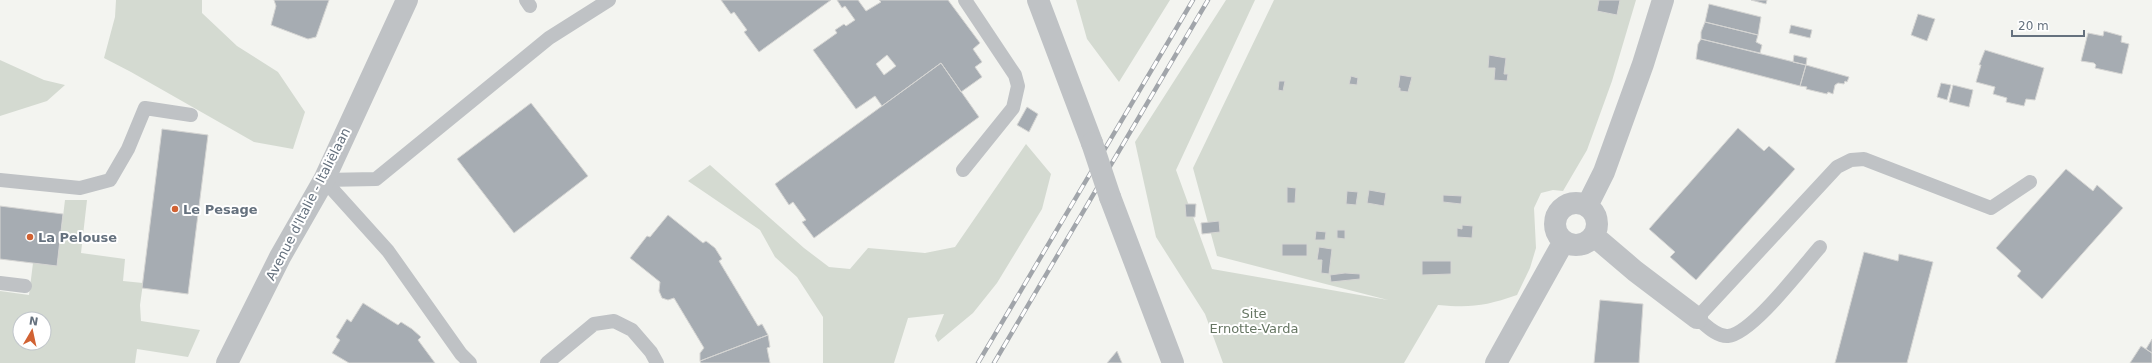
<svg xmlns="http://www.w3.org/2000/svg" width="2152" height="363" font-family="'DejaVu Sans',sans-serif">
<rect width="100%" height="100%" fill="#f3f4f0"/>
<!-- green -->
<path fill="#d4dad1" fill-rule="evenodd" d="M116,0H202V13L237,46L278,72L305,112L293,149L254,142L131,72L104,58L115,17Z
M1076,0H1170L1119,82L1087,39Z
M1226,0H1255L1176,170L1212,269L1388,300L1217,256L1193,168L1274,0H1636L1612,81L1587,150L1563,191L1553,190L1541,193L1534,208L1536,248L1530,268L1517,295C1485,306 1471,308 1438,305L1404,363H1223L1205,314L1156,237L1135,142Z
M0,60L44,80L65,85L47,101L0,116Z
M1026,144L1051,174L1042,209L997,283L973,313L938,342L935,336L944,314L908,318L894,363H823V317L797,277L775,257L760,230L688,181L710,165L804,248L829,267L850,269L868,248L925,253L955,247Z
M65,200H87L81,253L125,259L123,281L143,283L140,305L141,321L200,330L188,357L137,349L135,363H0V291L29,295L33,263L57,266ZM20,319H44V343H20Z"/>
<!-- building -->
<path fill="#a6acb2" stroke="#d5d5d3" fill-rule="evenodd" d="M274,0H329L316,37L308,39L271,25L276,6Z
M721,0H831L759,52L744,32L747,30L734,12L731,14Z
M837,0H858L866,11L881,2L879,0H948L980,43L973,49L982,62L975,67L982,77L961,92L941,63L882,106L875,96L856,109L813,50L837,33L835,30L844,24L846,26L855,20L845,6L842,8ZM887,55L896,66L884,75L876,64Z
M1599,0H1620L1617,15L1597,11Z
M1751,0H1767L1766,4Z
M1709,4L1761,17L1758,35L1705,22Z
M1918,14L1935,19L1927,41L1911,35Z
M1705,22L1758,35L1756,42L1762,45L1760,53L1701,39V32Z
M1791,25L1812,30L1810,38L1789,33Z
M2104,31L2122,36L2121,42L2129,44L2122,74L2095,68L2096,65L2094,63L2081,61L2088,33L2103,36Z
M1701,39L1806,65L1800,86L1696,59L1698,44Z
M1985,50L2044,68L2035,100L2026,99L2024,106L2006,102L2007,98L1993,94L1995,87L1976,82L1981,65H1979Z
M1489,55L1506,58L1504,74H1508L1507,81L1494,80L1495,68H1488Z
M1794,55L1807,58L1806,65L1793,62Z
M941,63L979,117L814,238L802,222L806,220L793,202L789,205L775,184Z
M1806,65L1849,77L1847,82L1845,81L1844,84L1838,83L1835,85L1833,94L1828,92L1827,94L1806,89L1807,87L1800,86Z
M1400,75L1412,77L1408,92L1400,91V88H1398Z
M1351,76L1358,78L1357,85L1349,84Z
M1279,81H1285L1283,91L1278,90Z
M1941,83L1951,85L1947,100L1937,97Z
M1953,85L1973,90L1969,107L1949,102Z
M531,103L588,176L514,233L457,159Z
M1027,107L1038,114L1029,132L1017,125Z
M1738,128L1764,151L1769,146L1795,169L1696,280L1670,257L1675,252L1649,229Z
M162,129L208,135L188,294L142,288Z
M2066,169L2093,191L2097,185L2123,208L2042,299L2017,276L2021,271L1996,248Z
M1287,187L1296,188L1295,203H1287Z
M1369,190L1386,193L1384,206L1367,203Z
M1347,191L1358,192L1356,205L1346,204Z
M1443,195L1462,196L1461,204L1443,202Z
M1185,204H1196L1195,217H1186Z
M0,206L63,214L57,266L0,259Z
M668,215L703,243L706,241L715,248L722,259L719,261L758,326L762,324L768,335L700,361V353L704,348L674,298L668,300L662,298L659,291L660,282L630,258L647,236L650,237Z
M1219,221L1220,232L1202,234L1201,223Z
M1462,225L1473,226L1472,238L1457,237V228L1462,229Z
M1337,230H1345V239L1337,238Z
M1316,231L1326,232L1325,240H1315Z
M1282,244H1307V256H1282Z
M1319,247L1332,249L1329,274L1321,273L1322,260H1317Z
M1864,252L1898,261L1899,254L1933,262L1907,363H1835Z
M1422,261H1451V274L1422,275Z
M1345,273L1360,274V279L1331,282L1330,275Z
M1600,300L1643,304L1639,363H1594Z
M363,303L398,325L401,322L412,329L421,337L418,340L435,363H349L332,353L340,340L336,337L347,319L351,322Z
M768,335L770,347L767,348L770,363H701L700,361Z
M2152,339V353L2146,349Z
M2141,346L2152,353V363H2130Z
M1117,351L1122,363H1107Z"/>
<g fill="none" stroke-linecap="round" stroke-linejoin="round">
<!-- service -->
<path stroke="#bfc2c5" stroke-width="14" d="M526,0L530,6
M963,170L1013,108L1018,86L1015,75L965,0
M0,180L80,188L110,180L128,149L145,108L191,115
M324,180L376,179L549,38L609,0
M324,180L388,251L461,354L470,363
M1820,247C1803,266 1752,334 1728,336C1716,337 1705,324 1697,318L1837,167L1851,160L1864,159L1991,208L2030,182
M0,283L25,286
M547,363L594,324L614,321L632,330L651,352L657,363"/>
<!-- minor -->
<path stroke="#bfc2c5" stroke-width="22" d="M1038,0L1092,143
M1110,197L1173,363
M1555 224a21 21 0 1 1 42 0a21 21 0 1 1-42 0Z
M1587,206L1604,172L1643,64L1663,0
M1594,236L1635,271L1697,318
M227,363L280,257L324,180L407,0
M1496,363L1564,241"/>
<!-- rail casing -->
<g stroke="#a1a5aa" stroke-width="4.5">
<path id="rail" d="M978,363L1193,0
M994,363L1208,0"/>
</g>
<!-- rail -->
<use href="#rail" stroke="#fff" stroke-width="3" stroke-dasharray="9" stroke-linecap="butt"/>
<!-- minor-bridge -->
<path stroke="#bfc2c5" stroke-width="22" d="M1092,143L1110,197"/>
</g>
<!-- markers -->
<g fill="#d16233" stroke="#fff" stroke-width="1.5">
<circle cx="175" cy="209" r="4"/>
<circle cx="30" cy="237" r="4"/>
</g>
<g text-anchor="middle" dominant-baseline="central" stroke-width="4" stroke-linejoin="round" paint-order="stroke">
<!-- street labels -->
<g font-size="13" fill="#65717e" stroke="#fff">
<text transform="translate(308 204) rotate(-63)">Avenue d'Italie - Italiëlaan</text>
</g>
<!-- poi labels -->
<g font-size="13" font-weight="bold" fill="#65717e" stroke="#fff" text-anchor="start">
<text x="183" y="209">Le Pesage</text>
<text x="38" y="237">La Pelouse</text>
</g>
<!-- park labels -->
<g font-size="13" fill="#667663" stroke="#fff">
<text x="1254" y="313">Site<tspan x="1254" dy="15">Ernotte-Varda</tspan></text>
</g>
</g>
<!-- north arrow -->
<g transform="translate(32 331) rotate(9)"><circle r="19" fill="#ffffff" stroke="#c1c6cb"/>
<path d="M0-3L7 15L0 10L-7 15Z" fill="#d16233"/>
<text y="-6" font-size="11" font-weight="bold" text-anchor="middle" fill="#65717e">N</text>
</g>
<!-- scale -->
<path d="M2012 30v6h72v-6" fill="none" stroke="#65717e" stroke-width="2"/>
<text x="2018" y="30" font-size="12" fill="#65717e" stroke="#ffffff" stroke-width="3" paint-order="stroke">20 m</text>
</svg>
